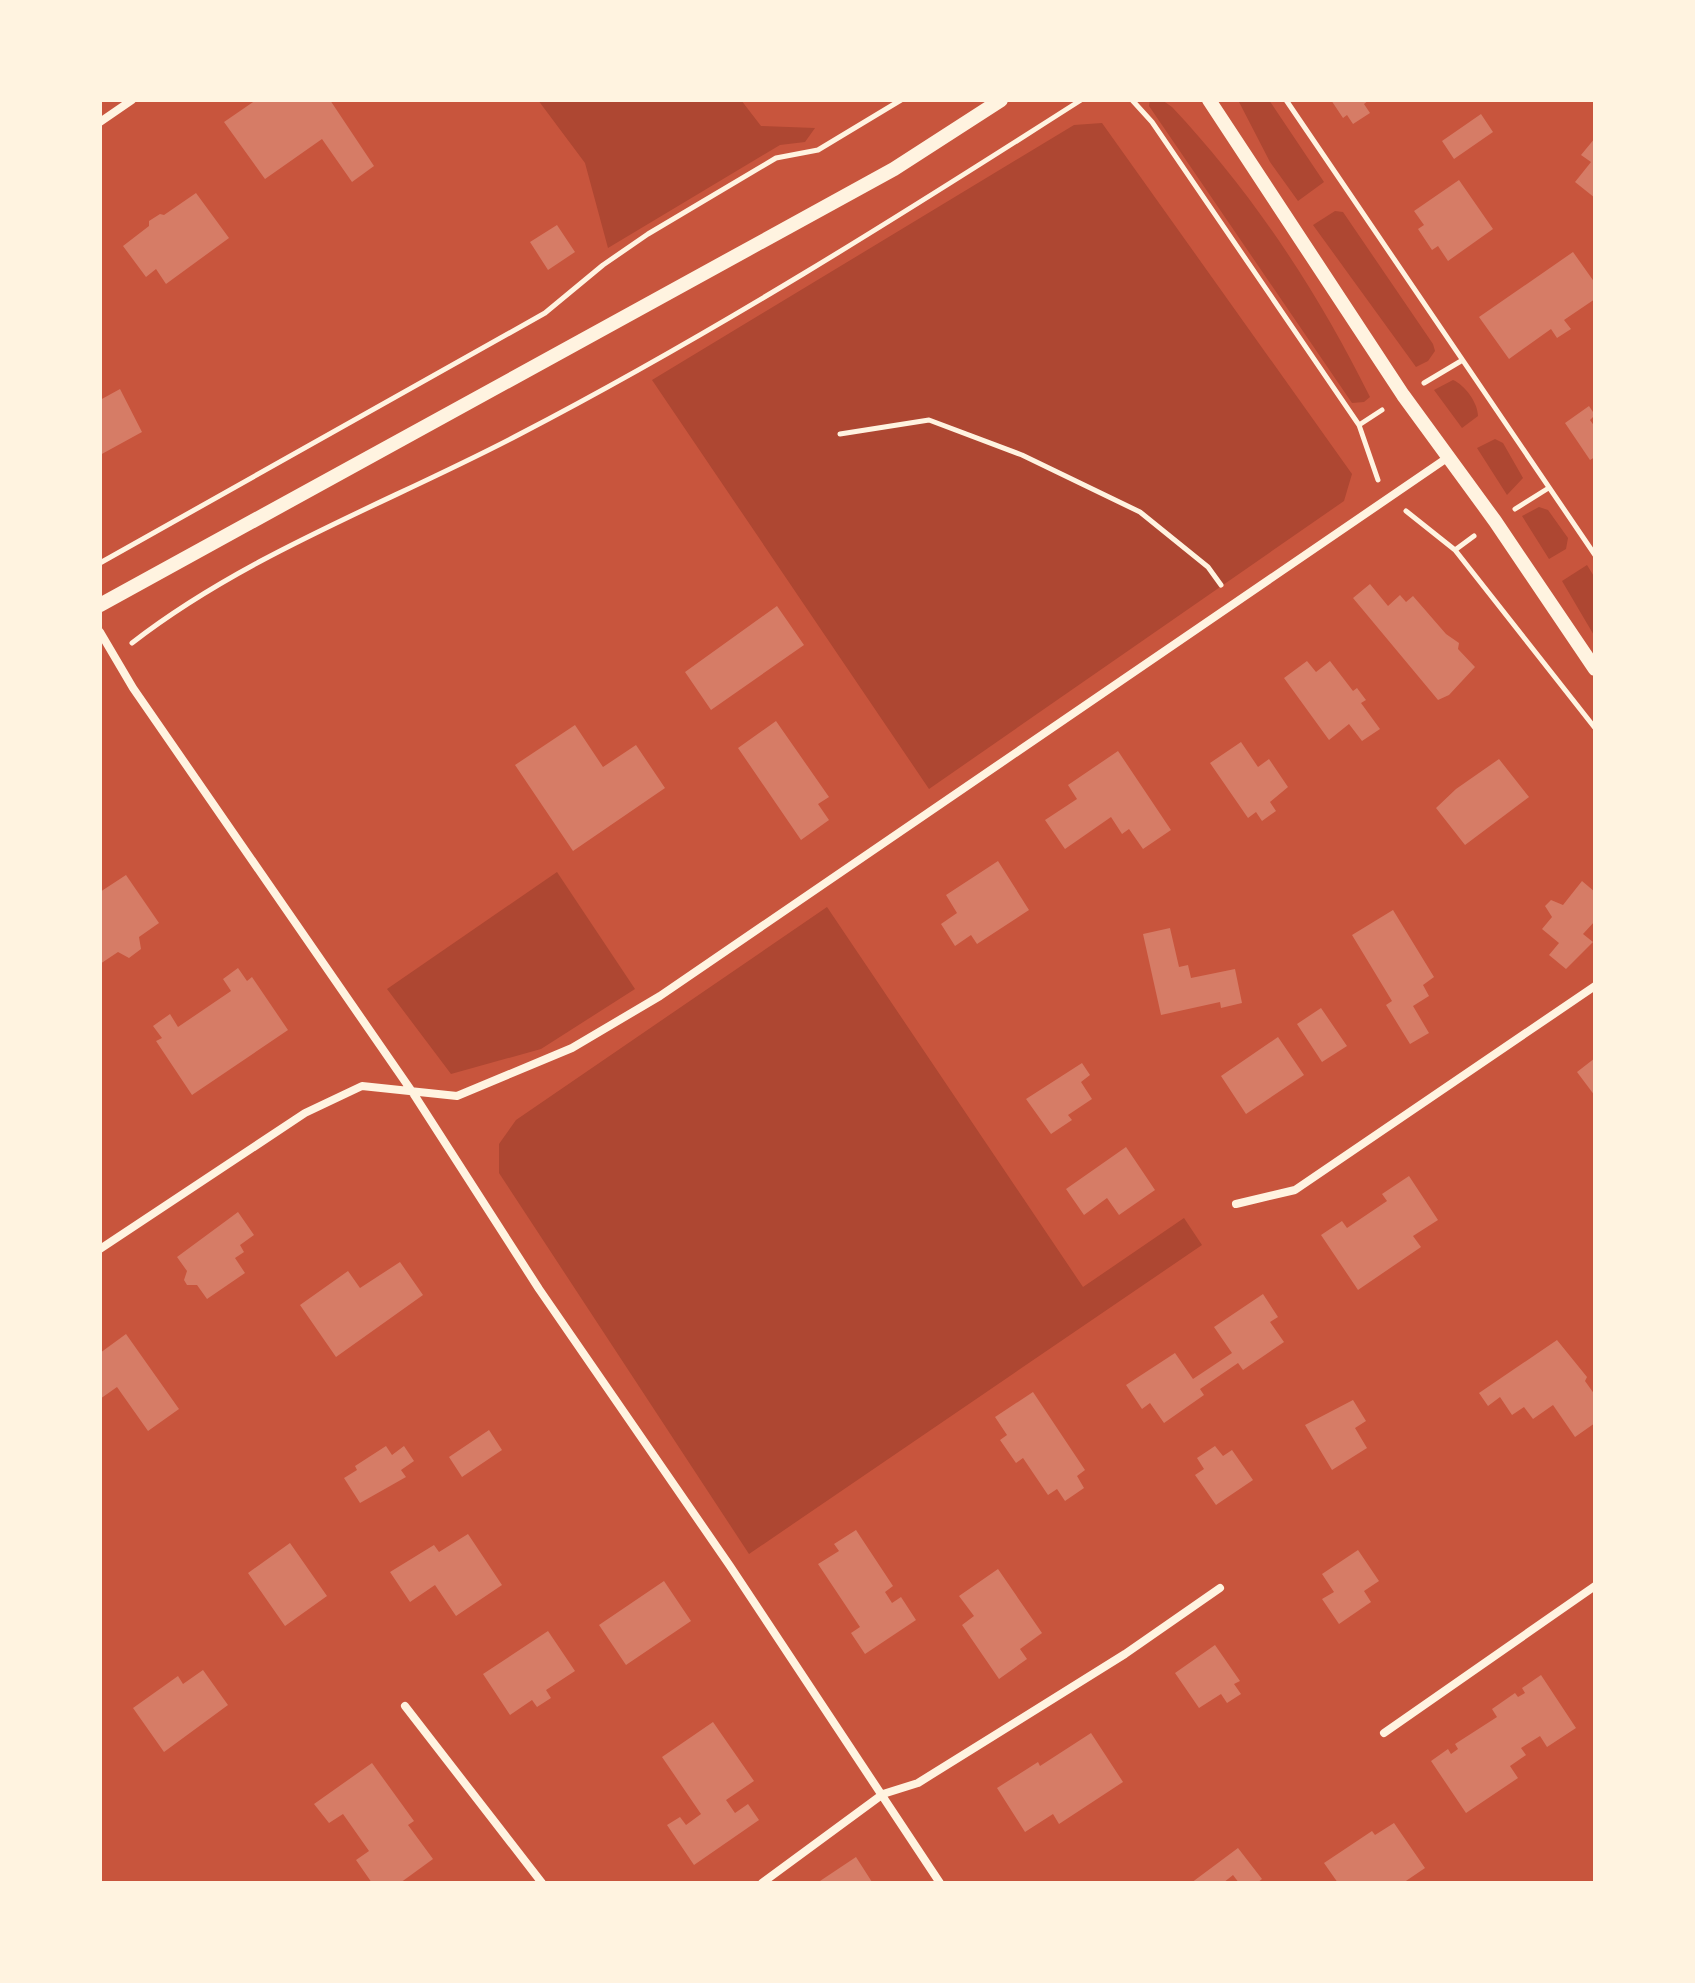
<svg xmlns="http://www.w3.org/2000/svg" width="1695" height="1983" font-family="'PT Sans Narrow',sans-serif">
<rect width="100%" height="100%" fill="#c8553d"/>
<!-- green -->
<path fill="#ae4732" d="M538,100H741L761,126L815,128L805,142L780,145L608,248L585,163Z
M1150,100H1162L1172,107C1252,192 1318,292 1370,397L1364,402L1352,403L1149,106Z
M1238,100H1269L1324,182L1298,201L1270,162Z
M1102,123L1352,474L1344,501L929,789L652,380L1074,125Z
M1335,211L1343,212L1433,344L1435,351L1428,361L1416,367L1313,225Z
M1453,380C1465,385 1478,403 1478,416L1462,428L1434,390Z
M1495,439L1503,443L1523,478L1507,495L1477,448Z
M1539,507L1548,510L1568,538L1566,549L1549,559L1522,516Z
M1587,565L1595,578V637L1562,581Z
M557,872L635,989L541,1049L451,1074L387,989Z
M827,907L1083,1287L1184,1218L1202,1245L749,1554L499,1173V1144L516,1120Z"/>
<!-- building -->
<path fill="#d67c66" d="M256,100H330L374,166L352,182L322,139L265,179L224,122Z
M1331,100H1369L1364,104L1370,113L1353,124L1347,115L1343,118Z
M1481,114L1493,132L1454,159L1442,141Z
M1595,138V198L1575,182L1591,162L1581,155Z
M1459,180L1493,229L1448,261L1438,246L1432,250L1418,229L1424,225L1414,211Z
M196,193L229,238L166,284L156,269L146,277L123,246L149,226V221L160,214L164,215Z
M557,225L575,252L548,270L530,242Z
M1573,252L1595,283V299L1564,320L1571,329L1557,338L1551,329L1509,359L1479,317Z
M120,389L142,432L100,455V400Z
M1589,406L1595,415L1590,420L1595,427V457L1590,460L1565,423Z
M1370,584L1388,606L1400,595L1406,602L1413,596L1446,634L1459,643L1458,649L1475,667L1449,695L1438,700L1353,598Z
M777,606L804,645L711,710L685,672Z
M1307,661L1316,672L1330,661L1353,691L1357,688L1366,700L1361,703L1380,729L1362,741L1349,724L1329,740L1284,678Z
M776,721L829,797L818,804L829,820L801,840L738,748Z
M575,725L603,767L636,745L665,788L573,851L515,765Z
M1241,742L1258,767L1269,759L1288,787L1270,802L1276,811L1262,821L1256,812L1248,818L1210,763Z
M1118,751L1171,830L1143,849L1129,829L1122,834L1111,817L1065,849L1045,820L1077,799L1068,785Z
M1499,759L1529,797L1465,845L1436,808L1456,789Z
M998,861L1029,910L977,944L971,935L955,946L941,924L957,913L946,895Z
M126,875L159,923L139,937L141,949L129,958L118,952L100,964V892Z
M1582,881L1595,892V921L1583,934L1593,942L1566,969L1549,955L1559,943L1542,929L1552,917L1545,906L1551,900L1563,905Z
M1393,910L1434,977L1423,985L1429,996L1413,1006L1429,1033L1410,1044L1386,1005L1392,1001L1352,935Z
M1170,928L1179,967L1188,965L1191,978L1235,969L1242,1003L1221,1008L1220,1002L1161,1015L1143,934Z
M238,968L247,981L252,977L288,1030L192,1095L156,1041L162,1038L153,1026L170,1014L178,1027L231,991L223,979Z
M1321,1008L1347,1046L1322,1062L1297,1024Z
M1278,1037L1304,1075L1246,1114L1221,1076Z
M1595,1058V1096L1577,1072Z
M1082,1063L1090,1075L1081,1082L1092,1099L1068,1115L1072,1120L1051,1134L1026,1099Z
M1126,1147L1155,1190L1119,1215L1107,1198L1084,1215L1066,1189Z
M1409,1176L1438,1220L1413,1236L1421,1247L1358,1290L1321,1235L1342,1221L1347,1228L1387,1201L1382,1194Z
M238,1212L254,1235L240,1245L244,1252L235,1258L245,1273L207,1299L197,1285H187L184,1280L187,1271L177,1257Z
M400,1262L423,1295L336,1357L300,1305L348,1271L360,1288Z
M1263,1294L1278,1317L1270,1322L1284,1342L1243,1370L1238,1363L1200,1389L1204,1395L1164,1423L1150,1403L1142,1409L1126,1385L1175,1353L1193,1379L1232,1353L1214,1327Z
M126,1334L179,1409L148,1431L117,1387L100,1399V1353Z
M1557,1340L1587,1377L1585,1381L1595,1395V1423L1575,1437L1553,1405L1533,1419L1524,1407L1512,1415L1500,1397L1488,1406L1479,1393Z
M1033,1392L1085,1470L1077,1476L1084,1488L1065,1501L1057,1489L1048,1495L1023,1458L1016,1463L1000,1440L1007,1435L995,1417Z
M1353,1400L1366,1421L1355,1428L1367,1448L1332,1470L1305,1425Z
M489,1430L502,1450L462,1477L449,1457Z
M386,1446L392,1455L404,1446L414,1461L401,1470L406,1477L360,1503L344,1478L357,1470L355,1466Z
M1215,1446L1223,1456L1232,1450L1253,1480L1216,1505L1195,1475L1204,1469L1197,1458Z
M856,1530L893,1586L885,1592L892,1603L901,1597L916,1620L865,1654L851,1633L860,1627L818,1564L839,1551L834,1544Z
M468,1534L502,1585L456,1616L435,1585L410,1602L390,1572L434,1545L439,1552Z
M290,1543L327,1596L285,1626L248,1573Z
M1358,1550L1379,1581L1364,1591L1371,1602L1339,1624L1322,1599L1334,1592L1322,1574Z
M998,1569L1042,1633L1020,1649L1027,1659L999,1679L962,1625L974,1616L959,1596Z
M664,1581L691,1621L626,1665L599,1625Z
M548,1631L575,1671L546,1690L551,1698L537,1707L532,1700L510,1715L483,1674Z
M1215,1645L1240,1681L1234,1684L1241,1694L1227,1703L1221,1694L1199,1708L1175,1673Z
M203,1670L228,1705L164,1752L133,1708L178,1676L183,1684Z
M1541,1675L1576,1728L1547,1747L1540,1736L1521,1748L1526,1755L1510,1766L1518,1778L1466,1813L1431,1761L1448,1749L1451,1754L1458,1749L1455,1744L1497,1717L1492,1709L1515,1693L1518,1697L1525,1693L1522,1688Z
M713,1722L754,1781L726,1800L735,1813L748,1804L759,1820L694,1865L667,1825L680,1817L686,1825L701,1814L662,1757Z
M1091,1733L1123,1782L1059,1824L1053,1814L1025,1832L997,1788L1038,1762L1040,1766Z
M372,1763L414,1821L408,1825L433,1859L400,1883H372L356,1860L369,1851L343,1814L329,1823L314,1804Z
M1394,1823L1425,1868L1403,1883H1338L1324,1863L1372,1831L1375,1835Z
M1238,1848L1262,1879L1257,1883H1239L1233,1875L1223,1883H1191Z
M856,1857L872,1882L817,1883Z"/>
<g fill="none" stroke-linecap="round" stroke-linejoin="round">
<!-- path -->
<path stroke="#fff3e0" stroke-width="5" d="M1132,100L1152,122L1359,425L1378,480
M1286,100L1595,555
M1424,383L1461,361
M1359,425L1382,410
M840,434L929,420L1022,455L1140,512L1208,567L1221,585
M1515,509L1547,489
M1406,511L1455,550L1595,728
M1455,550L1474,536
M100,563L545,313L603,265L648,234L776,158L818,150L901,100
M132,643C248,553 391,502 520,434C714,333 898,217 1081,100"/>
<!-- minor -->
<path stroke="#fff3e0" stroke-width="8" d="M100,122L132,100
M100,632L133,688L413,1093L539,1289L730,1566L940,1883
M1236,1204L1295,1190L1595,986
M100,1249L305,1113L362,1086L457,1096L572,1048L660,996L1447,458
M405,1706L542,1883
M1384,1733L1595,1586
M762,1883L883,1794L918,1783L1125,1654L1220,1588"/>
<!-- tertiary -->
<path stroke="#fff3e0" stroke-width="14" d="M1209,100L1403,395L1495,521L1595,669
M100,605L894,169L1001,100"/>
</g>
<!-- border -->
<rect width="1695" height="1983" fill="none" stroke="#fff3e0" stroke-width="204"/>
</svg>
